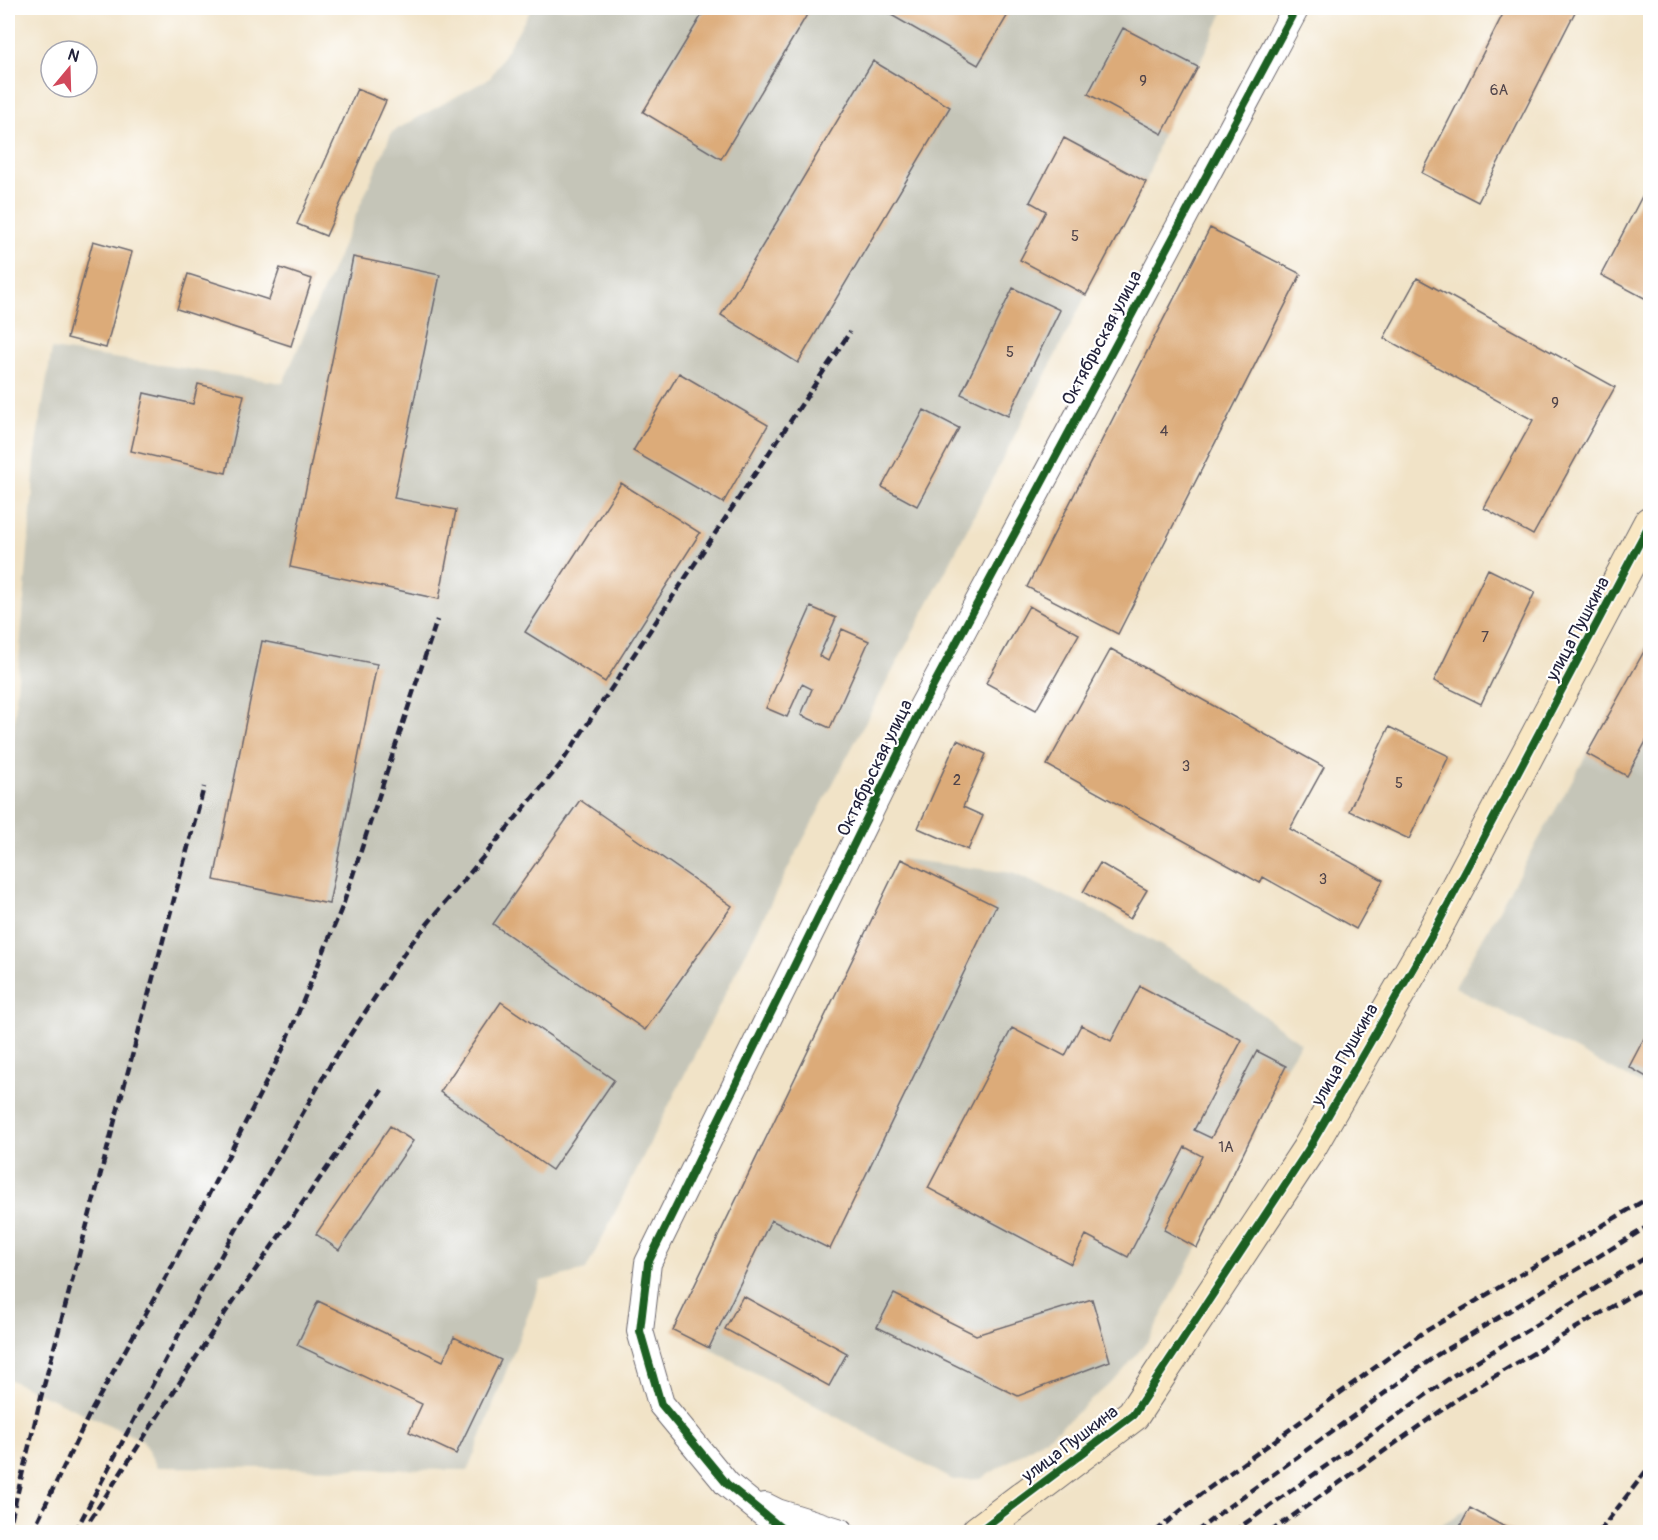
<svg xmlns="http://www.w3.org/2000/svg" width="1658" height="1540" font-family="Pangolin,sans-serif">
<rect width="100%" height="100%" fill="#fff"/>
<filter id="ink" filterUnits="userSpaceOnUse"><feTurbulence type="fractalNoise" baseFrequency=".0167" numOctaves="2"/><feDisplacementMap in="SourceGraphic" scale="12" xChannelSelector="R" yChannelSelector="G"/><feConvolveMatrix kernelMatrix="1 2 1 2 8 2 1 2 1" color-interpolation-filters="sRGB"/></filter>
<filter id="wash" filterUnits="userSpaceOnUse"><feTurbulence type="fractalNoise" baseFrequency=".008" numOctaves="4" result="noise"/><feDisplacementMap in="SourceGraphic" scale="24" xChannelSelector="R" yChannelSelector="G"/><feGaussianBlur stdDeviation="1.35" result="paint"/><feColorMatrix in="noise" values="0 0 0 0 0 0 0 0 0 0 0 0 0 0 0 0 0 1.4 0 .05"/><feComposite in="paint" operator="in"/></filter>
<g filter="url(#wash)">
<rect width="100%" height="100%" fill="#f1e3c7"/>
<!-- industrial -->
<path fill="#c5c5b8" d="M532,8H1225L1198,67L1162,134L1146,182L1086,295L953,557L794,857L586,1270L541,1281L468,1470L157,1467L142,1440L8,1379V801L37,438L52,349L283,383L392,132L490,78Z
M1650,639V1089L1455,987L1587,754Z
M901,859L1012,873L1087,906L1186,959L1301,1043L1286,1066L1197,1248L1150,1338L1119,1376L1051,1435L981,1479L953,1480L709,1348L673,1330Z
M1470,1508L1514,1532H1428Z"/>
<g id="blocks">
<!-- building -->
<path fill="#dcab79" d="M706,8H811L721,159L643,112Z
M879,8H1012L978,65Z
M1506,8H1577L1478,202L1422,173Z
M1123,28L1198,67L1162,134L1088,94Z
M873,61L950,107L798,363L721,315Z
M357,89L386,101L326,236L297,224Z
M1064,138L1146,182L1086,295L1020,260L1046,211L1030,202Z
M1650,181V301L1601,275Z
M1210,228L1301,274L1118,634L1027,587Z
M93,241L132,252L106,348L67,338Z
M353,257L440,275L394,498L456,510L439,599L290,567Z
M280,268L312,279L291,346L177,309L188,274L269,300Z
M1417,278L1615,387L1533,535L1484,508L1533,420L1384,338Z
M1013,288L1060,310L1008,416L961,394Z
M679,373L768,425L723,503L633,451Z
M198,384L244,395L226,473L131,451L144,393L193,404Z
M924,410L959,428L917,506L882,487Z
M621,483L700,533L605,682L525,632Z
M1488,569L1535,592L1481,704L1434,681Z
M1029,606L1079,634L1036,710L986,683Z
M811,607L836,618L819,656L828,661L842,629L869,641L830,728L801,715L812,689L802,684L787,717L766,708Z
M262,641L377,664L329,904L214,880Z
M1647,646L1650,648V734L1627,776L1587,754Z
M1111,649L1324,767L1290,829L1383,880L1356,929L1263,877L1260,883L1047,765Z
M1389,727L1449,756L1409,839L1349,811Z
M957,740L986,754L963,807L983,816L968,850L918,828Z
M580,800L732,906L645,1030L493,924Z
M901,859L996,906L830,1249L771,1220L709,1348L673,1330Z
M1100,863L1147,890L1130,919L1083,892Z
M1140,986L1242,1040L1194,1130L1211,1138L1257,1051L1286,1066L1197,1248L1164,1230L1202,1156L1185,1147L1128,1257L1086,1235L1071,1264L928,1188L1012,1028L1065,1056L1081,1025L1111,1041Z
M501,1002L614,1080L552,1170L440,1092Z
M1650,1027V1079L1629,1067Z
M390,1126L413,1141L339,1250L316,1234Z
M894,1294L976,1335L1092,1299L1110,1361L1018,1396L877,1327Z
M743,1296L847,1353L829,1386L725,1329Z
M318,1301L443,1361L454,1337L501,1360L456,1454L409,1432L422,1404L297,1345Z
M1470,1508L1514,1532H1457Z"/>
</g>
</g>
<g filter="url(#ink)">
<use href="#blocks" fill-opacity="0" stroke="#6a666c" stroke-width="1.5"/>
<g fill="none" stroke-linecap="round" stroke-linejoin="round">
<!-- street casing -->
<g stroke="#6a666c" stroke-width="28">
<path id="street" d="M765,1506L777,1512L841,1532
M786,1532L727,1484L661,1404L640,1331L648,1263L916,718L1296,8"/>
</g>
<!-- secondary casing -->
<g stroke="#6a666c" stroke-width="35">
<path id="secondary" d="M978,1532L1133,1415L1308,1150L1432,935L1650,523"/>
</g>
<!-- street -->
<use href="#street" stroke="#fff" stroke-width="26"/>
<!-- secondary -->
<use href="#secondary" stroke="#f9e7c3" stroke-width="33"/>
<!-- rail -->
<path stroke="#22223b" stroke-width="4.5" stroke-dasharray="9 4.5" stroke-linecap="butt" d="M90,1520L225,1313L382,1090
M8,1532L42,1393L204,787
M32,1532L89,1415L169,1272L284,1047L343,905L437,620
M75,1532L209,1277L332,1062L409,946L560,765L850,332
M1155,1532L1201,1494L1421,1334L1650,1197
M1196,1532L1220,1513L1437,1355L1650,1225
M1233,1532L1454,1375L1650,1255
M1270,1532L1463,1395L1650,1284
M1599,1532L1650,1466"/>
<!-- cycleway casing -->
<g stroke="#fff" stroke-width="11">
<path id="cycleway" d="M786,1532L727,1484L661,1404L640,1331L648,1263L916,718L1296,8
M978,1532L1133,1415L1308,1150L1432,935L1650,523"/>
</g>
<!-- cycleway -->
<use href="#cycleway" stroke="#1b5e20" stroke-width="8"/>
</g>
</g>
<g text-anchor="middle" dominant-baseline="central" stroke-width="4.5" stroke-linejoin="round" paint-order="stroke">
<!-- number labels -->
<g font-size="15" fill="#50444a">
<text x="1143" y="81">9</text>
<text x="1499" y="90">6А</text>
<text x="1075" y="236">5</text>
<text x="1010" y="352">5</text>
<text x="1555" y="403">9</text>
<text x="1164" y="431">4</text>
<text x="1485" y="637">7</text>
<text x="1186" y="766">3</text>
<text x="957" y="780">2</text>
<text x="1399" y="783">5</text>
<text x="1323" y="879">3</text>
<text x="1226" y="1147">1А</text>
</g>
<!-- street labels -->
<g font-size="18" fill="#22223b" stroke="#fff">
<text transform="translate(1102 338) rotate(-62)">Октябрьская улица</text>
<text transform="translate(1578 629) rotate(-62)">улица Пушкина</text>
<text transform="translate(875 768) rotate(-64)">Октябрьская улица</text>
<text transform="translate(1345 1055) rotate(-60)">улица Пушкина</text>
<text transform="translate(1070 1444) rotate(-37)">улица Пушкина</text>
</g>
</g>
<!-- margin -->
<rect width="1658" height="1540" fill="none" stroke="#fff" stroke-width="30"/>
<!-- north arrow -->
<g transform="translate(69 69) rotate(19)"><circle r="28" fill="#ffffff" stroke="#a7a7b1" stroke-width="1.5"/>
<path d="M0-4.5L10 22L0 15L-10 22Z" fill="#d1495b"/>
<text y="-9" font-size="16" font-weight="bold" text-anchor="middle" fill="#22223b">N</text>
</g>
</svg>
